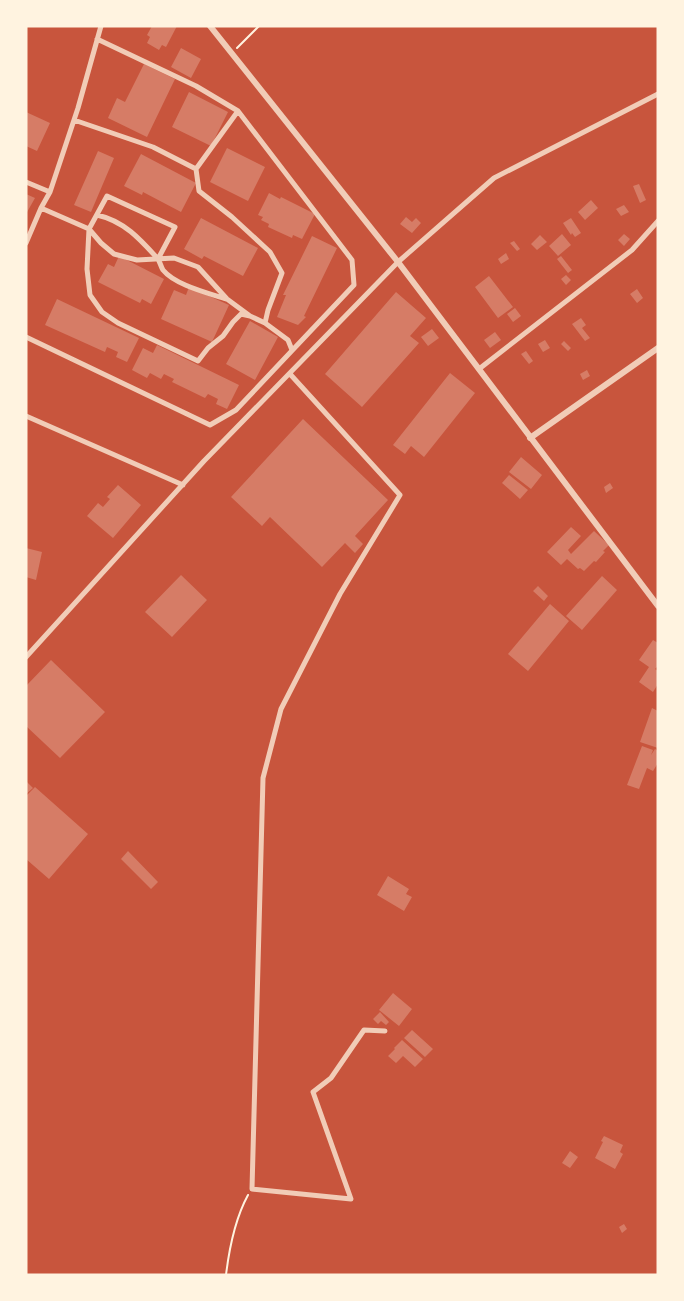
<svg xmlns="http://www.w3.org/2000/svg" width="684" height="1301" font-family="Helvetica,sans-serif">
<rect width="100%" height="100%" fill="#c8553d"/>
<!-- building -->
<path fill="#d67c66" d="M152,26H177L166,47L162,45L159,50L147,43L150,37L147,35Z
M181,48L201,59L191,78L171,67Z
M144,64L175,79L147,137L108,118L117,98L125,102Z
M189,92L228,112L211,146L172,127Z
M26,112L50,123L37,151L26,146Z
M227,148L265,167L248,201L210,182Z
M98,151L114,158L91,212L74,205Z
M141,154L196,183L181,212L143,192L142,195L124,186Z
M639,184L646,200L640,203L633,186Z
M269,193L280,199L281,197L315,214L302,239L293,235L292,238L268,227L269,224L261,220L263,217L258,215Z
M26,194L35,198L26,214Z
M591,200L598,208L585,220L578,212Z
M624,205L629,212L621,216L616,209Z
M406,217L412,222L416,218L421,223L412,233L400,224Z
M201,218L258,248L243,276L204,256L202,259L184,249Z
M571,218L581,233L575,237L572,233L571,235L563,223Z
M562,234L571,245L558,256L549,246Z
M624,234L630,239L624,246L618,240Z
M540,235L547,242L537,250L531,244Z
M312,236L337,248L304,316L306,317L298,325L277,317L286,295H283Z
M514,241L520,249L517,251L510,243Z
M506,253L509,259L501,264L498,259Z
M119,256L164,279L151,304L142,299L140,303L98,282L108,264L114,267Z
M561,256L572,270L568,273L557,259Z
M566,275L571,280L566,285L561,279Z
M489,276L513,307L498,318L475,287Z
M189,287L229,305L212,342L161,319L174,290L186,295Z
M637,289L643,298L637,303L630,294Z
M396,292L426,318L410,336L419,343L362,407L325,374Z
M57,299L139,338L127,362L116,357L118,352L107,347L105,352L45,325Z
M515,308L521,316L513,322L507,314Z
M581,318L586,325L582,328L590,338L585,341L572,324Z
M250,321L278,337L255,380L226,364Z
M432,329L439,338L428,346L421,337Z
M495,332L501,340L490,348L484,340Z
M545,340L550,348L543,352L538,344Z
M564,341L571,348L568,351L561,344Z
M157,345L239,385L227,409L216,404L218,399L208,394L205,398L172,382L174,379L164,374L161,379L150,373L147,378L132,370L143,348L153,353Z
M526,351L533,361L529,364L521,354Z
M587,370L590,376L583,380L580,374Z
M450,373L475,393L424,457L411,446L405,454L393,445Z
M303,419L388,500L355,536L363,544L355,553L345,543L322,567L270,517L262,526L231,497Z
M521,457L542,475L531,489L509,472Z
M509,475L528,490L520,499L502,483Z
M610,483L613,488L606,493L604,487Z
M118,485L141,505L113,538L87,516L98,503L103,507L110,499L107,497Z
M571,527L581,536L568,550L571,554L594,531L609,545L603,551L605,552L596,562L594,561L584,571L580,568L578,569L567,559L561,565L547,552Z
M26,548L42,552L36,580L26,577Z
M181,575L207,600L172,637L145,612Z
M602,576L617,590L582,630L566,616Z
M538,586L548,596L544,601L533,591Z
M550,604L569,621L528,671L508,654Z
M653,640L658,643V666L655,669L658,671V684L653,692L639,682L649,667L639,660Z
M51,660L105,712L60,758L26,726V686Z
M652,708L658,711V748L640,742Z
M642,746L653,750L651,755L655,749L658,751V763L653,771L647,768L639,789L627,785Z
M26,781L33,788L26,794Z
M35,787L88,834L49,879L26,859V796Z
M128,851L158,882L151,889L121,859Z
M388,876L409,889L406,894L412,897L404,911L377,895Z
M393,993L412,1009L399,1026L379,1010Z
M380,1012L389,1022L386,1025L381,1021L378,1024L373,1019Z
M412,1030L433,1049L425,1057L404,1038Z
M402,1040L423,1059L415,1067L403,1056L396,1063L388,1056L395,1049L394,1048Z
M604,1136L623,1145L620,1152L623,1154L615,1169L595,1158L603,1142L601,1141Z
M570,1151L578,1157L570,1168L562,1163Z
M624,1224L627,1229L622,1233L619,1227Z"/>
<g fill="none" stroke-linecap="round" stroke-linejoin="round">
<!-- path -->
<path stroke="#fff3e0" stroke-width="2" d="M237,48L259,26
M226,1275C229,1250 236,1217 248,1195"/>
<!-- minor -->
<path stroke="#f1ccb7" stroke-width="5" d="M74,120L153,147L196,169L199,191L232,217L270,252L282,273L268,310L265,323
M196,169L238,111
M26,182L50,192
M41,208L89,229L87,269L90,295L102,312L118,323L198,361L208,348L223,336L233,322L241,314L250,316L265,323L288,340L292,350
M97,215C124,221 140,239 158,259L175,227L107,196L89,229L101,243L114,254L137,260L174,258L198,267L227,299L250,316
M26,243L41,208L50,192L78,108L101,26
M158,259C160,262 161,267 163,270C175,285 208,293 226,299
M26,337L210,425L236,410L354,285L352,260L238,111L196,86L97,39
M479,369L632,250L658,221
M290,374L400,495L340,594L281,709L263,778L252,1189L351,1199L313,1092L331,1078L364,1030L385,1031
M26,416L183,485
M26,657L204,461L398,262L494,178L658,94"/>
<!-- tertiary -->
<path stroke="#f1ccb7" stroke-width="6" d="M210,26L398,262L658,606
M530,438L658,348"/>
</g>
<!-- border -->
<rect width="684" height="1301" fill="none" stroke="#fff3e0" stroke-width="55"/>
</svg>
